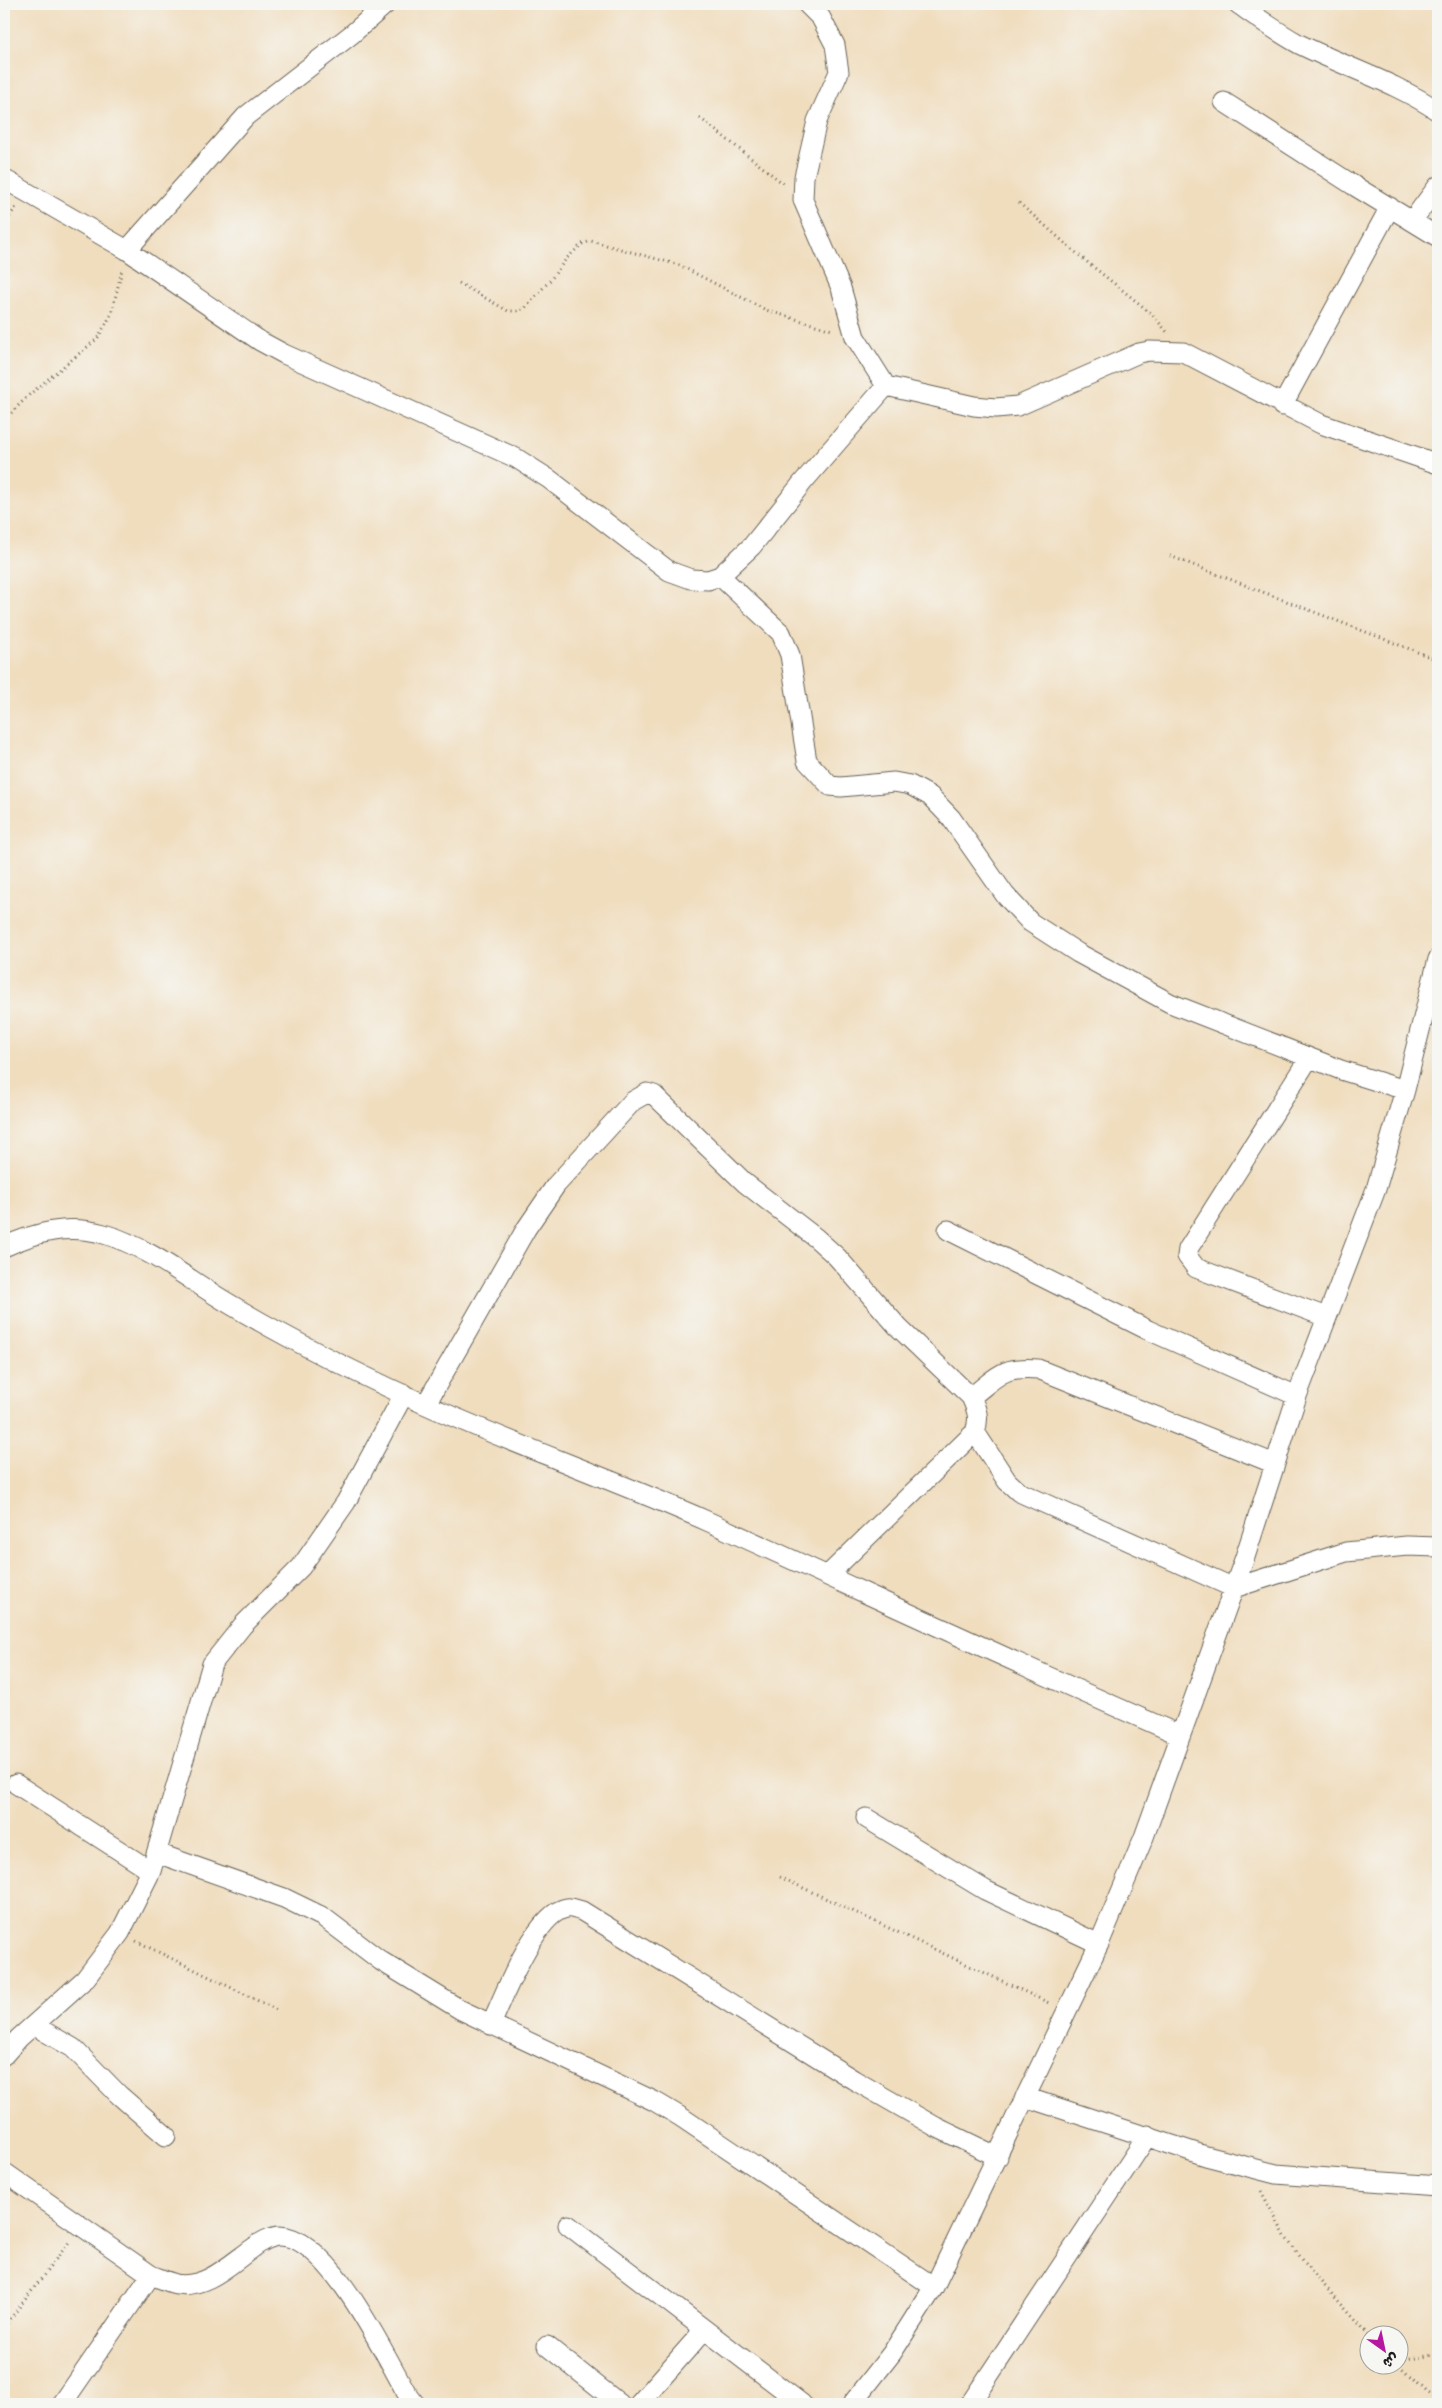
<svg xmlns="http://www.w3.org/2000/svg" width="1442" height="2408" font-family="Dekko,'Playpen Sans Arabic',sans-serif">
<rect width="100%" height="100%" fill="#f6f6f2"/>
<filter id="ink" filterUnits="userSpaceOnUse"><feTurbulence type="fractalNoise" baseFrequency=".02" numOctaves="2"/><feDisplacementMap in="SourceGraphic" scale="10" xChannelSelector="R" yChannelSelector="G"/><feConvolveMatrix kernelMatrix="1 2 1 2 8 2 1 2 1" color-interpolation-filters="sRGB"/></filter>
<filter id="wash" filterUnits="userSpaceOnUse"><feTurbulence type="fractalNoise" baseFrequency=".0096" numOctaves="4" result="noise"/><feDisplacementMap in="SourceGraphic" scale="20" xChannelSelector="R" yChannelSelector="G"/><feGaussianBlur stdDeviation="1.12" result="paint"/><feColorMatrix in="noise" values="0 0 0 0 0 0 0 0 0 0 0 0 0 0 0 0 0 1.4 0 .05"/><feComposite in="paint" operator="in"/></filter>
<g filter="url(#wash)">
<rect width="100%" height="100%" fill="#f0ddbe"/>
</g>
<g filter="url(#ink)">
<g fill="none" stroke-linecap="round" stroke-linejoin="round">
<!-- street casing -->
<g stroke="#666055" stroke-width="21">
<path id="street" d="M386,4L352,34L246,116L127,250L260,341L284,354L516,458L549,479L669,571L691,579L708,580L720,576L752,546L803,482L886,386L974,406L996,408L1018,406L1139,353L1149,351L1183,352L1321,424L1438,464
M807,4L821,18L835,45L839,72L817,121L804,177L803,200L841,288L855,337L886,386
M1238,4C1258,18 1277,32 1299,44C1345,67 1395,82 1438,111
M1224,102L1353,185L1438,237
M4,179L127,250
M1412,221L1438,186
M1282,406L1390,207
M720,576L781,633L790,655L807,761L830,786L841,787L894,782L910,785L930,796L951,818L1005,895L1030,922L1078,953L1170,1003L1341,1070L1405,1090
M1309,1058L1188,1249L1187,1256L1196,1268L1326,1317
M948,1230L1148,1330L1297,1396
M4,1247C36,1232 68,1224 104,1234C149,1247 189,1280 228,1303C288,1339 350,1370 413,1399C509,1443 610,1478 707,1521C864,1592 1021,1666 1180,1735
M971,1397C998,1376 1002,1366 1038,1369L1275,1464
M426,1404L526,1229L556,1185L633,1101L647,1093L654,1095L745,1183L816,1238L837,1257L898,1327L971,1397C977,1410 980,1418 975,1432L828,1575
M975,1432L1007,1481L1019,1492L1234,1588L1346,1552L1407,1546L1438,1547
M16,1784L151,1871
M866,1818L985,1890L1099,1944
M157,1853L284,1898L323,1917L381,1961L461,2010L654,2101L681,2117L934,2287
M491,2025C503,1997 536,1912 567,1908C572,1907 578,1910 582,1911L854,2080L936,2127L998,2157
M35,2026L73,2048L119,2095L166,2136
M4,2055L19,2038L85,1979L120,1933L151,1871L212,1664L243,1625L301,1567L346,1502L404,1394
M1025,2097L1206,2156L1276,2174L1438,2186
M4,2172L151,2275C159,2278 167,2282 176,2284C206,2289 230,2264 253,2248C259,2243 271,2236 280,2236C329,2237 384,2353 406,2392L415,2404
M568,2225L802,2404
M547,2346L620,2404
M62,2404L151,2275
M639,2404L704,2330
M852,2404L892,2353L934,2287L1099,1944L1144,1837L1245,1557L1297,1396L1376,1189L1405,1090L1438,959
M970,2404L1148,2135"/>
</g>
<!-- path -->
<path stroke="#666055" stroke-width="3" stroke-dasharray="1 4" stroke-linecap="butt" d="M700,118L785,185
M1019,203L1081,257L1151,313L1167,332
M4,225L16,207
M459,283L508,311H517L525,308L552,278L566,259L582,244L591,241L679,265L766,310L832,330
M4,420L30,394L97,339L111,315L122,270
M1170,556L1438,660
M780,1877L1049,2003
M136,1941L277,2010
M1261,2191L1286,2238L1312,2272L1370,2336
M4,2327L70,2241
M1400,2360L1438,2353
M1399,2366L1427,2393L1438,2399"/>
<!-- street -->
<use href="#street" stroke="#fff" stroke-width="19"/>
</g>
</g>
<!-- margin -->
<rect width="1442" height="2408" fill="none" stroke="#f6f6f2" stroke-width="20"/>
<!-- north arrow -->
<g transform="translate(1384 2350) rotate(147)"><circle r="24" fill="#f6f6f2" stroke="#9f9f9c"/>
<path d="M0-4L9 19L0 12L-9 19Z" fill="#b5179e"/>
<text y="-8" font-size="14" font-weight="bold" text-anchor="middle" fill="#1c1c1c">ش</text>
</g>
</svg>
